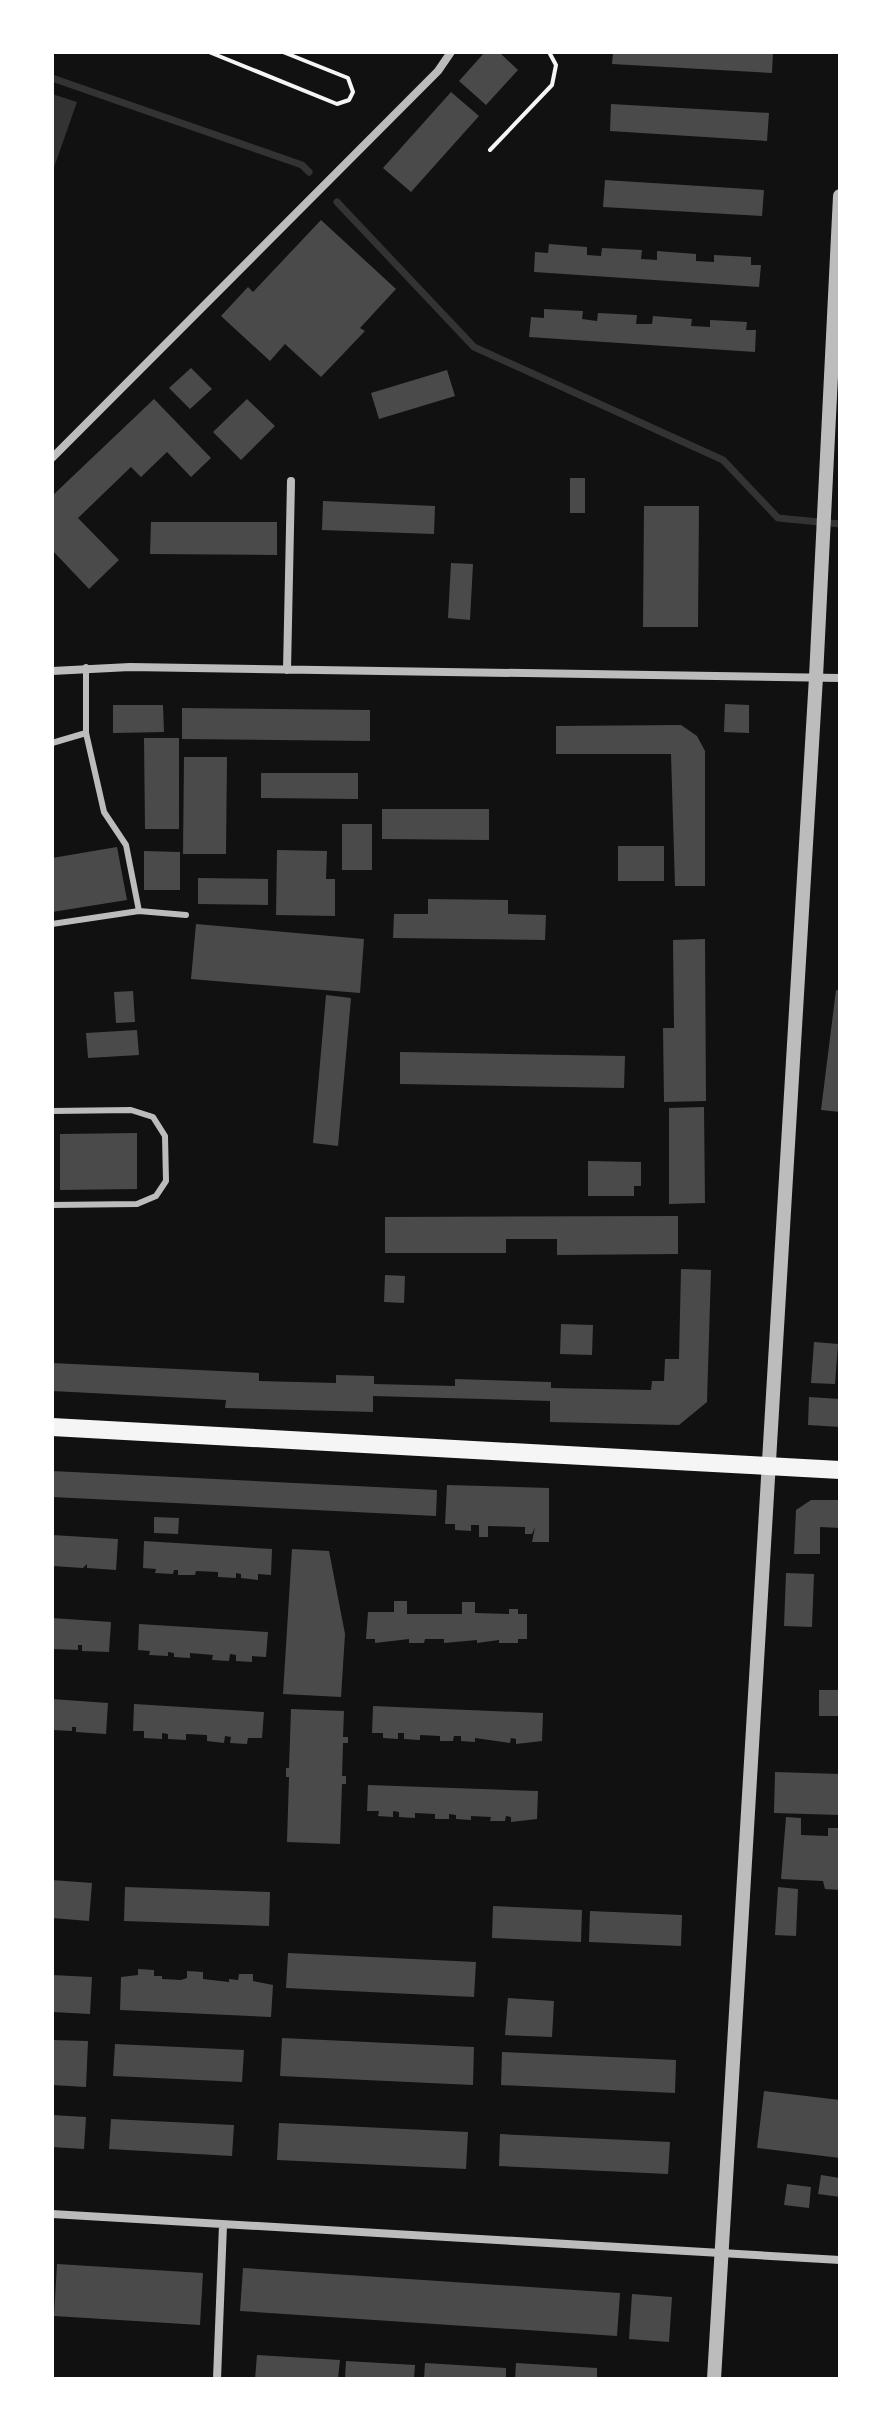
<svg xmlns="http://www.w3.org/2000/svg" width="892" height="2431" font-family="'Zilla Slab',serif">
<rect width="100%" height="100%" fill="#111"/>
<!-- water -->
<path fill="#333" d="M52,94L77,102L52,173Z"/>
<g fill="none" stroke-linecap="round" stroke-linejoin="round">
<!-- stream -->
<path stroke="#333" stroke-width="7" d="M52,78L302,165L309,172
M337,202L474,347L723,460L778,518L840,524"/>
</g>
<!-- building -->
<path fill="#4a4a4a" d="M485,52H499L518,70L486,105L459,81Z
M613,52H773L772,73L612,64Z
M451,92L479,116L411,192L383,168Z
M611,104L769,113L767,141L610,131Z
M605,180L764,190L762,216L603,207Z
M321,220L396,289L360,328L365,331L321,377L285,344L270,361L221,316L248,287L253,292Z
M549,244L587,247V255L601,256L602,248L642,250L641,259L657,260V251L696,254V261L714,262V255L751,257V265H761L759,287L534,272L535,252L548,253Z
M544,309L583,311L582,319L597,321L598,313L637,315L636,324H652L653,316L692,319L691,326L710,327V320L747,322L746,330H756L755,352L529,337L531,317L544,318Z
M191,368L212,389L190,409L169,388Z
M447,370L455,396L379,419L371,393Z
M154,399L211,458L191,477L167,452L141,477L131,467L78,518L119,560L89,589L52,550V496Z
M247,399L275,426L241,460L213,432Z
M570,478H585V513H570Z
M323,501L435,506L434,534L322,530Z
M644,506H699L698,627H643Z
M151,522H277V555L150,554Z
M451,563L473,564L470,620L448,618Z
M725,704L749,705V733L724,732Z
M113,705H163L164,732L113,733Z
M182,708L370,710V741L182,739Z
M681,725L697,736L705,751V886H675L671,754H556V726Z
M144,738H179V829H145Z
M184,757H227L226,854H183Z
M261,773H358V799L261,798Z
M382,809H489V840L382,839Z
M342,824H372V870H342Z
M618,846H664V881H618Z
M117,847L127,900L52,912V858Z
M277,850L327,851L326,879H335V916L276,915Z
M144,851L180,852V890H144Z
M198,878L268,879V905L198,904Z
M428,899L508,900V914L546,915L545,940L393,938L394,914H428Z
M196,924L364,939L360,993L191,979Z
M705,939L706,1101L664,1102L663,1028H674L673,940Z
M836,990L840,991V1112L821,1110Z
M133,991L135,1022L116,1023L114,992Z
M326,995L351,998L338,1146L313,1143Z
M137,1030L139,1055L88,1058L86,1033Z
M400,1052L625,1056L624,1088L400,1084Z
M704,1107L705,1203L669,1204V1108Z
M137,1133V1189L60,1190V1134Z
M588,1161L641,1162V1186H634V1196H588Z
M678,1216V1254L557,1255V1239H506V1253H385V1217Z
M681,1269L711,1270L707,1402L679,1425L550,1422V1401L373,1396V1412L225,1408L226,1400L52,1391V1363L259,1373V1381L336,1383V1375L374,1376V1384L455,1386V1379L551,1382V1388L651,1390L652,1381H664L665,1359H679Z
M385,1275L405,1276L404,1303L384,1302Z
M561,1324L593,1325L592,1355L560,1354Z
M814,1342L838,1344L835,1384L811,1383Z
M809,1397L840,1399V1427L808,1425Z
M52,1471L437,1490L436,1516L52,1497Z
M447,1485L549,1488V1542H532L535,1527L532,1534H525V1527L488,1526V1537H479V1525H471V1531L455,1530V1524H445Z
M811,1500H840V1528L820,1527V1554H794L796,1510Z
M154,1517L179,1518L178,1534L154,1533Z
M52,1535L118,1539L116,1570L87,1568V1564L83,1568L52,1566Z
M144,1541L272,1549L271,1575L258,1574V1580L241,1578V1574L236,1573V1578L218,1577V1572L196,1571L195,1575H178V1570H174L173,1574L155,1573L156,1569L143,1568Z
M292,1549L329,1551L345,1634L341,1697L283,1694Z
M786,1573L814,1574L812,1627L784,1626Z
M394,1601H407V1614H462V1602H475V1613L509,1614V1609H518V1614H527V1639H518V1643H499V1640L477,1643V1640L444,1643V1639H425L424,1643H409V1639L375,1643V1639H366L368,1612H394Z
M52,1618L111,1622L109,1652L82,1651V1645H78V1650L52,1649Z
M139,1624L268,1632L266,1657L252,1656V1662L236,1661V1655L230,1654L229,1661L212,1660L213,1655L190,1653V1658L174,1657V1653L168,1652V1656L149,1655L150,1651L138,1650Z
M819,1690H840V1716H819Z
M52,1699L108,1703L106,1734L76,1732V1727H72V1731L52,1730Z
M134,1704L264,1712L262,1738H248L247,1744L230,1743L231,1737L225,1736L224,1743L207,1741V1735L186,1734V1740L168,1739V1734L162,1733V1739L144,1738V1731H133Z
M373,1706L543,1713L542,1741L516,1744V1739L511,1738L510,1743L475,1738V1742L461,1741V1736H454L453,1741H440V1736L420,1735V1740L404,1739V1733H398V1739L383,1738V1733H372Z
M291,1709L344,1711L343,1737H348V1743H343L342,1776H346V1784H342L340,1844L287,1842L289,1777H286V1768H289Z
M775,1772L840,1774V1815L774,1813Z
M368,1785L538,1791L537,1819L511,1822V1817L506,1816L505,1821H490L491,1817L471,1816V1820L456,1819V1815L449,1814V1819H435V1814L415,1813V1818L399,1817V1812L393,1811V1817L378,1816L379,1811H367Z
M786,1817L801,1818V1835L828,1836V1828H840V1890L825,1889L823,1881L781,1879Z
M52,1880L92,1883L89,1921L52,1918Z
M125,1887L270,1892L269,1926L124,1921Z
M778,1887L798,1889L796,1936L775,1935Z
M493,1906L582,1910L581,1942L492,1938Z
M590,1911L682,1915L681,1946L589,1942Z
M288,1953L476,1962L474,1997L286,1988Z
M138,1969L154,1970V1976H162V1979L181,1980L187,1978V1971L203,1972V1979L229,1982V1979L238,1980L239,1974H253V1981L273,1985L271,2017L120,2010L121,1977L138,1975Z
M52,1975L92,1977L90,2014L52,2012Z
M508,1998L554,2001L552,2037L505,2035Z
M282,2038L474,2047L473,2085L280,2076Z
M52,2040L88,2041L86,2087L52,2085Z
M115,2044L244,2050L242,2082L113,2076Z
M502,2052L676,2060L675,2093L501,2085Z
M764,2091L840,2100V2158L757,2148Z
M52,2115L86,2117L84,2149L52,2147Z
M111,2119L234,2125L232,2156L109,2149Z
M279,2123L468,2132L466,2169L277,2160Z
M500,2134L670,2142L668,2174L499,2166Z
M821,2175L840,2178V2197L818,2194Z
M787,2184L811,2187L809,2208L784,2205Z
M57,2264L203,2273L200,2325L54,2316Z
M243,2268L620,2293L617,2336L240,2311Z
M632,2294L672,2297L669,2342L629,2339Z
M257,2355L340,2360L338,2379H255Z
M346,2361L415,2365L414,2379H345Z
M425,2363L506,2368V2379H424Z
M516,2363L597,2368V2379H515Z"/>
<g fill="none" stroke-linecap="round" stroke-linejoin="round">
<!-- path -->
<path stroke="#f5f5f5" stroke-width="4" d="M209,52L337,104L349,100L353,92L348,78L283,52
M352,52H365
M490,150L552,85L556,65L549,52"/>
<!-- service -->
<path stroke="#bcbcbc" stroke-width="6" d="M86,667V733L104,812L126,845L139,911
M52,743L86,733
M52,924L139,911L186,915
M52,1111L131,1110L153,1117L165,1136L166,1181L156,1196L137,1204L52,1205"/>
<!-- minor -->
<path stroke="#bcbcbc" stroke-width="8" d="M52,458L438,71L451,52
M287,670L291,481
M52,671L130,667L840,678
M52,2214L840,2260
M217,2379L223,2225"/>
<!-- tertiary -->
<path stroke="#bcbcbc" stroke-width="14" d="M714,2379L816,677L840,196"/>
<!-- trunk -->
<path stroke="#f5f5f5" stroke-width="18" d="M52,1427L840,1470"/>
</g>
<!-- border -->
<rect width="892" height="2431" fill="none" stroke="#ffffff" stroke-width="108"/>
</svg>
